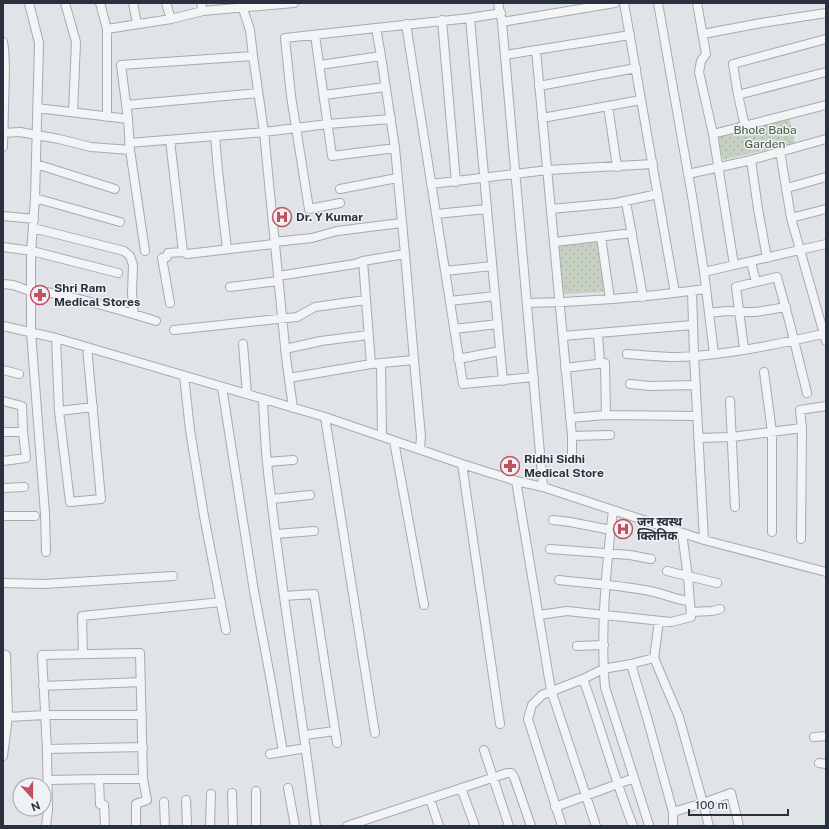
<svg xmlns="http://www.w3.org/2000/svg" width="829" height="829" font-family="'Public Sans','Noto Sans Devanagari',sans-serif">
<defs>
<pattern id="green-dots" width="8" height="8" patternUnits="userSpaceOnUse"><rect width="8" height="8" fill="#c6d1c2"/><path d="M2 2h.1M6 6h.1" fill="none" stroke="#aab4a8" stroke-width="1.8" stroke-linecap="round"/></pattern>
</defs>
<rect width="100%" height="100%" fill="#e0e3e8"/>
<!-- green -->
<path fill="url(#green-dots)" d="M789,117L795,143L723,160L717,135Z
M597,241L605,292L563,294L557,244Z"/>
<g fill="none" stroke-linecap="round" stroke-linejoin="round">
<!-- minor casing -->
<g stroke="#a6aab2" stroke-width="10">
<path id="minor" d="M29,3L39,43L35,198L31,253V332L45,514L46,552
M65,3L76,42L73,112
M100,3L107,29V117
M133,3L137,24
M166,3L171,19
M201,3L203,11
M241,3L250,30L253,56L264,132L286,357L293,408
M498,3L502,22L543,487
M624,3L675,293
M658,3L692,196L704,272L714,354
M697,3L706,54L701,61L699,72L713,134L734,265
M470,18L487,209
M442,20L456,182
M502,22L615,3
M406,24L463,384L534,377
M376,28L470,18L501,13
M107,29L171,19L203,11L294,3
M703,34L761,23L826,13
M315,35L332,156L395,148
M3,42L4,48L5,68L3,147
M536,50L572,436V457
M505,55L630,35
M539,86L636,68
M324,95L385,87
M738,95L826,72
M126,105L258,93
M608,106L617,167
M37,108L128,119
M542,118L641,100
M745,126L738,95L733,64L826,39
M3,133L20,132L59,139L91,147L130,150
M713,134L826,105
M215,136L218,171L227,249
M170,140L183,252
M129,143L264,132L328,124L391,119
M780,151L791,218L826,341
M751,160L758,209L767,258
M36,164L115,189
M688,174L747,161L826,139
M431,184L548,170L653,164
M787,188L826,177
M340,189L397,178
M35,198L120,222
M626,202L643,297
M340,203L309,209L291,96L285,38L376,28L381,56
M551,209L616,203L658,194
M436,214L487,209L503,381
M3,216L34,219
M791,218L826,209
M33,228L124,251L130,256L133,265L132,293L134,314
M601,237L610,299
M274,242L312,238L337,231L401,223
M555,242L632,233
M3,247L32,251L118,273
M145,251L130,150L128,119L121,65L253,56
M363,261L371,364
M751,262L756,282
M445,271L492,266
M704,272L826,244
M278,276L355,264L363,261L405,254
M3,284L13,285L30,291
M230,287L278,281
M30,289C73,296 115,308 156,321
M692,291L694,356L704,540
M450,301L495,296
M170,303L162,258L167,257L168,253L183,252L187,254L274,244
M527,303C587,302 647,297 706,289
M709,313L726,311L756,312L786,307
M3,326L56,338L325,417L462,464L516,481L543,487L704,540L826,572
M454,329L498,324
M174,330L297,317L315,307L365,300
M598,334L600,363
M563,336L692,325
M56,338L59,411L70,502L101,499L87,347
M243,344L247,394
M285,349L321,341L368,335
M744,349L736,287L777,277L790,324L807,393
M627,354C643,355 660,357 676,357C723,356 780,344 826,333
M458,359L500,351
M414,360L421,437L420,449
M381,363L382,436
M565,368L605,363L606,415
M3,370L19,374
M764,372L772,432V532
M184,376L190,430L204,516L226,630
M289,378L371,364L414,360L405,254L395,148L381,56L320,65
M630,384L650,386L696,385
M222,387L254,591L272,687L283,752
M263,400C264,421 265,442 267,463C280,584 301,705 316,826
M3,401L22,406L23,432L26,458L3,461
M730,401L735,507
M59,411L93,407
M325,417L375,733
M570,418L606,415L697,416
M5,432H23
M572,436L610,435
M698,438L732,437L802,428
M394,441L424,605
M267,462L293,460
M462,464L500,724
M516,481L551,690L596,826
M3,488L24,487
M272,499L310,495
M613,511C606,567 600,631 605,687L649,825
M3,516H35
M553,520L570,522L611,530
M276,534L314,531
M801,539L802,428L800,410L826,406
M550,549L630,555L651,559
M667,571L717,583
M559,580C591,584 623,585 654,592C667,595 677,600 690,601
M3,583L44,584L173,576
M284,596L314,594L337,743
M691,612L712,611L720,609
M539,615L567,611L671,622L691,617L688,577L682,533
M659,621L654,658L679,717L703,803L731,793L739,826
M577,646L604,645
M3,654L6,655L8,717L3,756
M83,654L82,616L221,602
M631,664L648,721L673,812
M583,679C601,727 614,778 633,826
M43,686L141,682
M3,716L8,717L45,715H142
M305,735L335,731
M814,737L826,736
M47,749L143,747
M484,750L509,826
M270,754L306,748
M819,763L826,764
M99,779L100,804L104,805L105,826
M48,780L99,779H143
M288,788L295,826
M461,788L475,826
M232,793L233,826
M430,799L439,826
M186,800L187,826
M164,802L165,826
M555,807L634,778
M46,826L48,810L47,749L42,655L140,653L143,779L147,800L136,804V826
M210,826L211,794
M256,826V791
M347,826L507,773H511L514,777L531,826
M562,826L528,719L532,705L542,695L583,679L603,669L631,664L654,658
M673,826V812L703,803L709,826"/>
</g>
<!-- minor -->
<use href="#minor" stroke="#f2f4f6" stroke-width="8"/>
</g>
<!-- icons -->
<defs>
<g id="hospital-ring" transform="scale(1)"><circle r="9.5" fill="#eff2f5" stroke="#c25060" stroke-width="1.5"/><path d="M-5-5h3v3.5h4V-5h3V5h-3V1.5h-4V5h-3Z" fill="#c25060"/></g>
<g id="pharmacy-ring" transform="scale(1)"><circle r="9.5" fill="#eff2f5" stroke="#c25060" stroke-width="1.5"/><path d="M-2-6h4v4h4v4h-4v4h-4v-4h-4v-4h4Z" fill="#c25060"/></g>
</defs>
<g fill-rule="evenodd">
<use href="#hospital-ring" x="282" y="217"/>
<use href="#pharmacy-ring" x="40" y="295"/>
<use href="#pharmacy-ring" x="510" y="466"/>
<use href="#hospital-ring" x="623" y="529"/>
</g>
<g text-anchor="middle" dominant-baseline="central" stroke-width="3" stroke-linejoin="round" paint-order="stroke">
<!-- park labels -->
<g font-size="12" fill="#3e5839" stroke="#eff2f5">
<text x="765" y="130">Bhole Baba<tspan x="765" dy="14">Garden</tspan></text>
</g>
<!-- poi labels -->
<g font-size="12" font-weight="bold" fill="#2a313e" stroke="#eff2f5" text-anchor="start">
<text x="296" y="217">Dr. Y Kumar</text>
<text x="54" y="288">Shri Ram<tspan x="54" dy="14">Medical Stores</tspan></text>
<text x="524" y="459">Ridhi Sidhi<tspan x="524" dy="14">Medical Store</tspan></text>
<text x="637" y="522">जन स्वस्थ<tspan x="637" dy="14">क्लिनिक</tspan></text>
</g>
</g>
<!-- border -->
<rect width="829" height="829" fill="none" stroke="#2a313e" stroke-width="8"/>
<!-- north arrow -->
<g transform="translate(32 797) rotate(159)"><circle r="19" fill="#eff2f5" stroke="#a0a5ac"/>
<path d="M0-3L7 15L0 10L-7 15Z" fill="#c25060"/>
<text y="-6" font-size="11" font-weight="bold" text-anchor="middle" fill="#2a313e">N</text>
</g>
<!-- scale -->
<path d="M689 809v6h99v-6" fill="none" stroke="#2a313e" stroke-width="2"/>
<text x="695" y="809" font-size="12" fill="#2a313e" stroke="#eff2f5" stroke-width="3" paint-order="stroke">100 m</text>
</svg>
